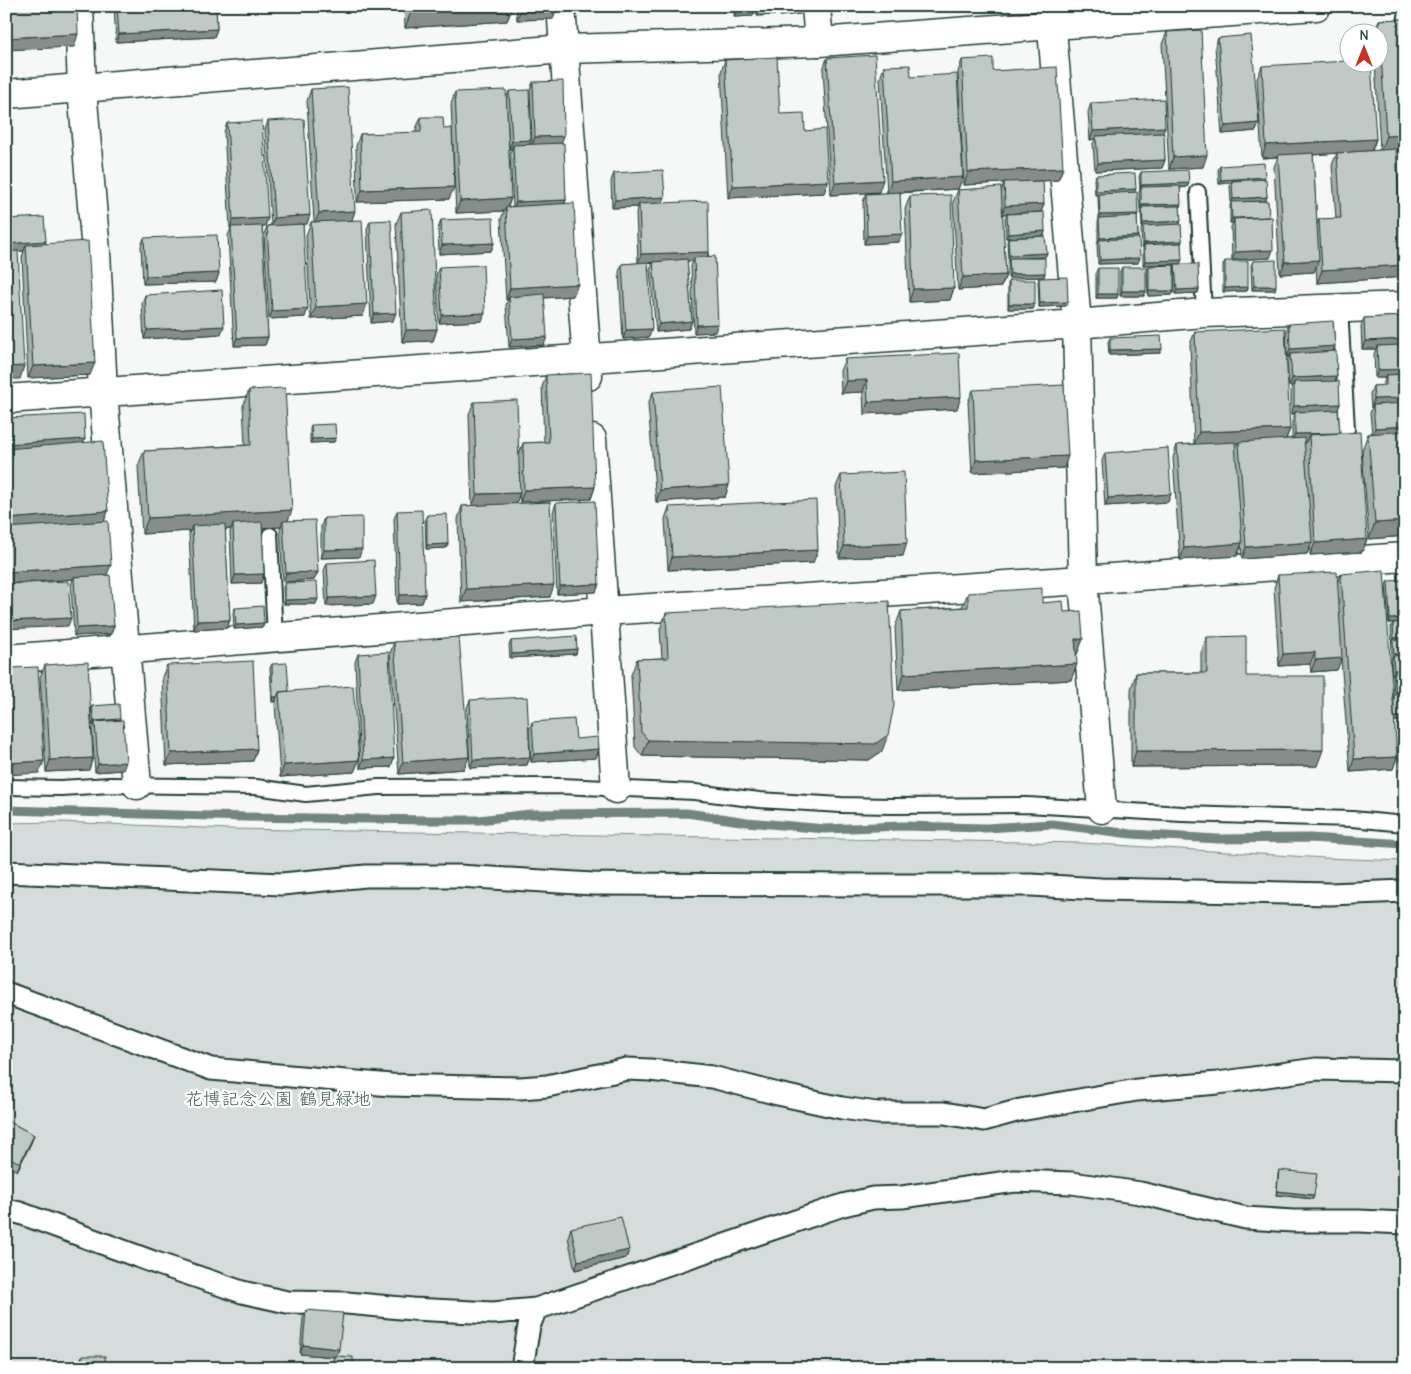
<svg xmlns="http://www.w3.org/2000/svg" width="1411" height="1374" font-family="'Comic Neue','Klee One',sans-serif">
<rect width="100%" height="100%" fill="#f6f7f7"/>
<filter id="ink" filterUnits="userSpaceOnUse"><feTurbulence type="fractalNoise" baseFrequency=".02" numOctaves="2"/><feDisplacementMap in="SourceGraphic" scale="10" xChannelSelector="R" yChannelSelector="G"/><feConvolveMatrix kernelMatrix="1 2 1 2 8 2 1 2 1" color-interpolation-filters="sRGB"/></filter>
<g filter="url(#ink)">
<!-- green -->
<path fill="#d6dcdb" stroke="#7a8c88" d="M61,822L229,829L1082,843L1325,858L1405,861V1368H6V823Z"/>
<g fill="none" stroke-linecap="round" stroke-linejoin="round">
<!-- stream -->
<path stroke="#72857f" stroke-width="9" d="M6,810L245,817L428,820H479L530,814L687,813L747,822L825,829L902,826L986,828L1052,824L1131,834L1218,839L1310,838L1405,844"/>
<!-- service casing -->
<g stroke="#1f3d34" stroke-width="18">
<path id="service" d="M1198,192L1204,313
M1340,308L1347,429
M270,535L275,638
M6,787L61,788L110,785L256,787L306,794L378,787L561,786L695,792L759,800L841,805L891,806L1027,805L1182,814L1352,819L1405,824"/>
</g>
<!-- pedestrian casing -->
<g stroke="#1f3d34" stroke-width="25">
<path id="pedestrian" d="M6,872L282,884L366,876H459L593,884L868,885H1031L1101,889L1194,891L1330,894L1405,891
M6,993L211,1069L391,1085L520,1088L547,1086L627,1069L650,1070L712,1077L778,1094L842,1108L877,1113H944L984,1120L1020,1110L1137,1090L1218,1083L1316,1069L1405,1071
M6,1210L20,1213L156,1263L242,1292L287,1302L347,1303L412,1309L493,1313L536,1309L843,1205L873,1198L902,1197L1015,1181L1072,1183L1140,1193L1246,1218L1293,1221H1359L1405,1223
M522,1368L529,1326L536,1309"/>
</g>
<!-- minor casing -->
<g stroke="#1f3d34" stroke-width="31">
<path id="minor" d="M79,6L82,89L96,252L103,392L137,785
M561,6L588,376
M816,6L819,42
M1050,6L1077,324L1083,580L1102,809
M6,399L1077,324L1204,313L1405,306
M592,439L616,789
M6,659L604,611L1083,580L1405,557"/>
</g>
<!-- tertiary casing -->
<g stroke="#1f3d34" stroke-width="31">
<path id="tertiary" d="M6,94L564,49L819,42L1316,6"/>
</g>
<!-- service -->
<use href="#service" stroke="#fff" stroke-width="14"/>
<!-- pedestrian -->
<use href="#pedestrian" stroke="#fff" stroke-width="21"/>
<!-- minor -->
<use href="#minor" stroke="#fff" stroke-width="28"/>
<!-- tertiary -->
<use href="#tertiary" stroke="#fff" stroke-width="28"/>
</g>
<!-- wall -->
<path fill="#a5adaa" stroke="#1f3d34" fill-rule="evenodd" d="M114,6H216L217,29L214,37L116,42Z
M404,6H513L507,21L405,28Z
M516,6H556L553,19L517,20Z
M734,6H756L753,16L734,17Z
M757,6H777V10L775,15L757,16Z
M780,6H801L800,14L780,16Z
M1405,19V150L1396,151L1400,215H1405V277L1317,283L1316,266L1314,272L1280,274L1274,167L1278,157L1262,158L1257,79L1262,66L1376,139L1372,151L1380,150L1375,62H1378V32H1375L1379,20ZM1337,153L1332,165L1336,219H1319L1317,225L1313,155Z
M1167,32L1203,167L1169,169L1162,44Z
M1218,38L1259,123L1256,131L1222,134L1215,46Z
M827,58L879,192L831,195L823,70Z
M725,60L780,114L805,131L828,181L824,193L728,198L721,72Z
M962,60L993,71L1063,168L1058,180L1024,182L1044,204L1041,212L1002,214L1006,275L1001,287L958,290L953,202L958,190L1001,191L1004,183L964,185L958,72Z
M884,66L911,77L963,177L958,189L900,193L899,242L864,244L863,202L866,194L887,193L880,79Z
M533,82L562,143L566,200L565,203L573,296L544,298V345L509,347L506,305L508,300H506L501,219L504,211L456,213L451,104L455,92L511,198L508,207L513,206L510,153L512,149H509L506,100L509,91L530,144H532L530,90Z
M311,89L352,220L363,316L311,319L306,235L311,222H314L307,101Z
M1091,103L1163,133L1165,160L1162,168L1095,171L1093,144L1095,139L1090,140L1088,112Z
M421,117L444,129L449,199L357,202L356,146L360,134L416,133V129Z
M268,121L307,224H303L305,317L269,319L264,234L267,226L271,225L265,130Z
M227,123L268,218L265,226H262L268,337L265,345L234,346L228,236L231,228H230L224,132Z
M1220,166L1264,180L1267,197L1265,201L1270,258L1232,260L1231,227L1233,223H1230V206L1231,202L1230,186L1231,183L1219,184L1218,170Z
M1141,172L1189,183L1187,187L1180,188V224L1182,241L1181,243L1180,264L1143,265V247H1142L1141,230L1143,227H1142L1141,212L1142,209H1140L1139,192L1140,189L1139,176Z
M614,173L662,203L709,252L708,257L715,332L694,333L691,266L693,261H687L692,321L689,329L656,332L650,270L653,262H648L649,337L623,339L619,272L622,264L638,263L636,212L638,207L612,208L611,181Z
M1096,175L1134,193L1137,216L1138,236L1137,238L1138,263L1098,264L1097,244L1098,241V222L1099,219L1098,198L1099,195H1095L1094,179Z
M910,196L954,288L950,300L909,302L905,209Z
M401,212L437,329L433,341L402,342L396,224Z
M1007,214L1045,231L1044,236L1006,238L1005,218Z
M6,219L46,241L45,244L90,375L28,378L22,257L24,251L6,252Z
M441,220L494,243L491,251L439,254L438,229Z
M370,221L393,321L371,323L367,229Z
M144,238L219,273L216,282L143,284L141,246Z
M1008,238L1047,253L1045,257L1020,258L1045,273L1044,277L1008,278V263L1009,259H1008L1007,242Z
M1225,261L1248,287L1247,291L1223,292V265Z
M1253,261L1275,290H1252L1251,265Z
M1175,264L1199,289L1198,293L1175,294L1174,269Z
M1149,266L1174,291L1172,295L1148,296L1147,270Z
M439,267L482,321L439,323L436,275Z
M1122,267L1146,291L1144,296H1120V271Z
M1098,268L1118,294L1117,298H1096V272Z
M1039,278L1066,306L1039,307L1038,282Z
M1009,280L1035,304L1033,309H1008V284Z
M145,295L221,334L144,339L142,303Z
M1405,316V536L1369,539L1362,450L1368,434L1372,433L1370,413L1372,407L1371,408L1370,394L1373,386H1383L1385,378H1375L1374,354L1376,349H1362L1361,326L1364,318Z
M1289,324L1333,352L1337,376L1335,381L1340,404L1337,410L1339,433L1367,539L1362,552L1310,555V547L1307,554L1242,559L1241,546L1237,556L1180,560L1173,458L1177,445L1194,444L1190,344L1195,332L1290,429L1286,439L1292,438V421L1294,414H1291V391L1292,386H1289L1287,362L1289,357H1287L1286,332ZM1235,443H1238L1235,451Z
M1110,338L1160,353L1109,355L1108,342Z
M845,359L957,409L864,414L863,392L841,393L840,371Z
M546,375L595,487L591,499L520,502L519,494L516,504L550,597L461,602L458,519L462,506H472L469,414L474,402L519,454L523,443L544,442L542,387Z
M249,390L288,521L318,572L314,580L283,582L280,529L281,527L262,528L261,583L232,584L230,532L231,529L225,530L230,620L227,628L194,630L189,534L190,531L142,534L138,466L144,451L245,445L243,406Z
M973,390L1064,468L972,473L968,402Z
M653,392L729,485L725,497L656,502L648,404Z
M6,418L84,443L108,511L104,521L107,575L114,626L111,634L74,636L71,585L73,579L6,584Z
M311,425L336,438L334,442L310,443V429Z
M1105,453L1168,502L1105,506L1102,461Z
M841,475L903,556L839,558L836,487Z
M556,503L599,584L596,592L557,594L553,512Z
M669,507L813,563L668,570L665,519Z
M397,511L425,594L422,603L397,604L394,519Z
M427,515L448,544L446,548L426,549L425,519Z
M324,518L359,557L321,558V526Z
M327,563L373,604L326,606L324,571Z
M1341,574L1393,698L1394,695L1393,677V674L1392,675L1391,661L1392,658L1391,627L1393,623L1405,622V776L1400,770L1398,727L1400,721H1394L1397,757L1393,769L1350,772L1341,659L1337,670L1311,672L1310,664L1279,666L1274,588L1278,575L1337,583Z
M1388,581L1405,604L1404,622L1389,623L1386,585Z
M285,583L316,604H284L283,587Z
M968,593L1042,603L1064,612L1083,639L1076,655L1071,680L898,690L895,627L901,611L962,607Z
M235,608L264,623L263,627L234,629L233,612Z
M666,613L882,751L869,760L642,756L635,747L631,675L637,659L662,658L660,629Z
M1207,637L1246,676L1317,766L1131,767V689L1136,673H1201V653Z
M511,641L577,649L576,654L510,658L509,645Z
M394,642L464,769L399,774L390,654Z
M358,654L391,767L360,768L355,662Z
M272,664L289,691L359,760L354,772L280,777L275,704L276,701L272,702L270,668Z
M45,665L89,770L46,772L40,677Z
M167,665L257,749L253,761L166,765L162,677Z
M470,700L530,757L527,765L470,768L467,708Z
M92,706L120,720L123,770L95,772L92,730L94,725H92L91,710Z
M532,722L576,739L596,758L531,762L529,730Z
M6,1120L34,1135L31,1143L17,1171L6,1165Z
M1279,1170L1314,1195L1313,1199L1276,1195L1278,1174Z
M571,1228L629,1250L626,1258L575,1270L568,1237Z
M306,1310L339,1349L336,1356L353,1368H333V1360L334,1357L300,1354L303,1318Z
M82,1356L105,1363L122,1368H61L62,1363H79Z"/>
<!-- shaded-wall -->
<path fill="#868d8b" stroke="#1f3d34" d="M495,6H513L507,21L405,28L411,12Z
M592,6H613L591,8Z
M843,6H885L884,8L842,10Z
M756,8L753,16L734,17L737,9Z
M556,10L553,19L517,20L520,11Z
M777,10L775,15L757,16L759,11Z
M802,10L800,14L780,16L782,11Z
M217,29L214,37L116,42L119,34Z
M78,34L74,47L6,50V38Z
M1259,123L1256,131L1222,134L1225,126Z
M1165,127L1162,135L1096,136L1095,139L1090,140L1093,131Z
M1405,135V150L1380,152L1386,136Z
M564,136L561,144L532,145L535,137Z
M1376,139L1371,151L1279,157L1278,155V157L1262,158L1266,145Z
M531,140L528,148L513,145L512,149H509L512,141Z
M1207,155L1203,167L1169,169L1173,157Z
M1165,160L1162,168L1095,171L1098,163Z
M1063,168L1058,180L964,185L968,172Z
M963,177L958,189L887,193L891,181Z
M1265,177L1263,181H1232L1231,183L1219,184L1221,180Z
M883,180L879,192L831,195L835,183Z
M828,181L824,193L728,198L733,186Z
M1189,183L1187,187L1140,189L1141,185Z
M454,187L449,199L357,202L362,190Z
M1136,189L1134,193L1095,195L1096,191Z
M665,197L662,205L639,204L638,207L612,208L615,200Z
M1267,197L1265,201L1231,203L1233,199Z
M511,198L506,211V207L504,211L456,213L460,201Z
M566,200L563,208L513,210L516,202Z
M1044,204L1041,212L1002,214L1005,206Z
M1181,204L1179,208L1142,207V209H1140L1141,205Z
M355,211L351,223L314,225L319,213Z
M1138,214L1136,218L1099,219L1100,215Z
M310,215L307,224L271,226L274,218Z
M268,218L265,226L230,228L233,220Z
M1232,218L1234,219L1233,223H1230Z
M1181,221L1179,225L1142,227L1143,223Z
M1045,231L1044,236L1006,238L1008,234Z
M902,234L899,242L864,244L867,236Z
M1138,236L1137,240L1098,242L1100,238Z
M46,241L43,250L26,245L24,251L6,252V244Z
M1182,241L1180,245H1144L1143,247H1142L1144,243Z
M494,243L491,251L439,254L442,245Z
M1273,250L1270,258L1232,260L1235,252Z
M709,252L706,260L694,258L693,261L638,263L641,254Z
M1047,253L1045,257L1008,259L1009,255Z
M1140,258L1138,263L1098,264L1100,260Z
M1182,260L1180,264L1143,265L1145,261Z
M1319,260L1314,272L1280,274L1285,262Z
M1405,265V277L1317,283L1322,270Z
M219,273L216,282L143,284L146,276Z
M1045,273L1044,277L1008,278L1010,274Z
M1006,275L1001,287L958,290L963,277Z
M578,284L573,296L509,300V297L508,300H506L510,288Z
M1254,286H1276L1275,290H1252Z
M1248,287L1247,291L1223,292L1225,288Z
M954,288L950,300L909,302L913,289Z
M1199,289L1198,293L1175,294L1177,290Z
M1122,291H1146L1144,296H1120Z
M1149,291H1174L1172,295L1148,296Z
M1098,294H1118L1117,298H1096Z
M1068,302L1066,306L1039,307L1040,303Z
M367,304L363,316L311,319L316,307Z
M1009,304H1035L1033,309H1008Z
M308,309L305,317L269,319L272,311Z
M396,313L393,321L371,323L374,314Z
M485,313L482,321L439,323L442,315Z
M692,321L689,329L656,332L659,324Z
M718,324L715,332L694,333L697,325Z
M224,326L221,334L144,339L147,330Z
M437,329L433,341L402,342L406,330Z
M652,329L649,337L623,339L626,330Z
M268,337L265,345L234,346L237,338Z
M547,337L544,345L509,347L512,339Z
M1405,339V347L1377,346L1376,349H1362L1365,341Z
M1335,346L1332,354H1290L1289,357H1287L1290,349Z
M1162,349L1160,353L1109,355L1110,350Z
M95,363L90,375L28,378L33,366Z
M24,366L20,379H6V367Z
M1405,369V377L1386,375L1385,378H1375L1378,370Z
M1337,376L1334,384L1294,382L1292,386H1289L1292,378Z
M867,380L863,392L841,393L846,381Z
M961,397L957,409L864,414L868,402Z
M1405,398V406L1373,405L1372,407L1371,408L1374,399Z
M1340,404L1337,413L1295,412L1294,414H1291L1294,406Z
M1405,426V434L1372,436L1375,428Z
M1290,429L1285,441L1194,445L1199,432Z
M1340,433L1337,441L1309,435L1306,442H1292L1295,434Z
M336,438L334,442L310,443L312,439Z
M85,439L82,447L6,452V444Z
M1068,456L1064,468L972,473L976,460Z
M729,485L725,497L656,502L660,490Z
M595,487L591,499L520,502L524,490Z
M520,493L515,506H472L477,494Z
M1171,494L1168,502L1105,506L1108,498Z
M292,510L286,526L283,521L281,527L233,529V524L231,529L192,531V526L190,531L142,534L148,518Z
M108,511L103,524L6,531V519Z
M1405,521V536L1369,539L1375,523Z
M1367,539L1362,552L1310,555L1315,543Z
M1312,542L1307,554L1242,559L1246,547Z
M907,543L903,556L839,558L844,546Z
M1242,543L1237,556L1180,560L1184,548Z
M448,544L446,548L426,549L427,545Z
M362,549L359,557L321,558L324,550Z
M818,550L813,563L668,570L672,557Z
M111,565L106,577H74L73,579L6,584V572Z
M318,572L314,580L283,582L286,573Z
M264,574L261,583L232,584L235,575Z
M599,584L596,592L557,594L560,586Z
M554,585L550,597L461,602L466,589Z
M425,594L422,603L397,604L400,595Z
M376,596L373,604L326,606L329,598Z
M318,599L316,604H284L285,600Z
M71,618L68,626L6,629V621Z
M1405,618L1404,622L1389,623L1390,619Z
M230,620L227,628L194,630L197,621Z
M264,623L263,627L234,629L236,625Z
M114,626L111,634L74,636L77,628Z
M1405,637V642L1393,640L1392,642L1394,638Z
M1075,639H1083L1077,655H1070Z
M577,649L576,654L510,658L512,654Z
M1315,652L1310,664L1279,666L1283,654Z
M1405,653V657L1392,658L1394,654Z
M1342,658L1337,670L1311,672L1315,660Z
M1077,664L1071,680L898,690L904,674Z
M1405,669V674L1394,673L1392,675L1394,670Z
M1396,692H1405V696H1394Z
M273,697H277L276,701L272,702Z
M1394,717H1405V721L1401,718L1400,721H1393Z
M120,719L119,723L95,722L94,725H92L94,721Z
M888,735L882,751L869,760L642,756L648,740Z
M257,749L253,761L166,765L171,753Z
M599,749L596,758L531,762L534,754Z
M1323,750L1317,766L1131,767L1136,751Z
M469,757L464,769L399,774L403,762Z
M530,757L527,765L470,768L473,760Z
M1397,757L1393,769L1350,772L1354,759Z
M93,758L89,770L46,772L50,760Z
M394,758L391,767L360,768L363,760Z
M359,760L354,772L280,777L284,765Z
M44,761L39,773L6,775V763Z
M126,762L123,770L95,772L98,764Z
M34,1135L31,1143L17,1171L20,1163Z
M1277,1191L1314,1195L1313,1199L1276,1195Z
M629,1250L626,1258L575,1270L578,1261Z
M303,1345L339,1349L336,1357L300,1354Z"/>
<!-- building -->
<path fill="#c0c9c6" stroke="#1f3d34" d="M6,6H77L78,34L6,38Z
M117,6H216L217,29L119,34Z
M410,6H495L411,12Z
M520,6H556V10L520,11Z
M737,6H756V8L737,9Z
M759,6H777V10L759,11Z
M782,6H801L802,10L782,11Z
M1405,19V135L1386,136L1379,20Z
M1201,30L1207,155L1173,157L1167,32Z
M1251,35L1259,123L1225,126L1218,38Z
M875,55L883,180L835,183L827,58Z
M777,57L780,114L804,113L805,131L825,129L828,181L733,186L725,60Z
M993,58V71L1057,67L1063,168L968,172L962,60Z
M1348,61V62H1371L1376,139L1266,145L1262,66Z
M910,65L911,77L957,74L963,177L891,181L884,66Z
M563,81L564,136L535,137L533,82Z
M348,87L355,211L319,213L311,89Z
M506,90L511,198L460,201L455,92Z
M529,90L531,140L512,141L509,91Z
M1164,99L1165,127L1093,131L1091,103Z
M421,117H443L444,129L452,128L454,187L362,190L360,134L421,132Z
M304,119L310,215L274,218L268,121Z
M262,121L268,218L233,220L227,123Z
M1164,133L1165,160L1098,163L1096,136Z
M564,143L566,200L516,202L513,145Z
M1396,149L1400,215H1405V265L1322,270L1319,219L1341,218L1337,153Z
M1313,153L1319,260L1285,262L1278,155Z
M1264,163L1265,177L1221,180L1220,166Z
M663,170L665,197L615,200L614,173Z
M1188,170L1189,183L1141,185V172Z
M1135,173L1136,189L1096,191V175Z
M1266,179L1267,197L1233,199L1232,181Z
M1043,181L1044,204L1005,206L1004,182Z
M1180,186L1181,204L1141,205V187Z
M1001,187L1006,275L963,277L958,190Z
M900,192L902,234L867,236L866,194Z
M1137,192L1138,214L1100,215L1099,194Z
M951,195L954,288L913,289L910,196Z
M708,201L709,252L641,254L639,204Z
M1268,201L1269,217L1232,218L1231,202Z
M574,203L578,284L510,288L506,207Z
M1180,206L1181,221L1143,223L1142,207Z
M432,210L437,329L406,330L401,212Z
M1044,212L1045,231L1008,234L1007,214Z
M1137,216L1138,236L1100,238L1099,218Z
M44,217L46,241L6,244V219Z
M1272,217L1273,250L1235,252L1234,219Z
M493,218L494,243L442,245L441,220Z
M362,220L367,304L316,307L311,222Z
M391,220L396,313L374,314L370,221Z
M303,224L308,309L272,311L267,226Z
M1181,224L1182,241L1144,243L1143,226Z
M262,226L268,337L237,338L231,227Z
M217,235L219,273L146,276L144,238Z
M1045,236L1047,253L1009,255L1008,238Z
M1139,238L1140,258L1100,260L1099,240Z
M88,241L95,363L33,366L26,245Z
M1181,243L1182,260L1145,261L1144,245Z
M18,251L24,366L6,367V252Z
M715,256L718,324L697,325L694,258Z
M1009,258H1045V273L1010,274Z
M687,259L692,321L659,324L653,262Z
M1276,260V286H1254L1253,261Z
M1225,261H1248V287L1225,288Z
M648,262L652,329L626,330L622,264Z
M1175,264H1198L1199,289L1177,290Z
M483,265L485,313L442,315L439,267Z
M1174,265V291H1149V266Z
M1122,267H1146V291H1122Z
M1098,268H1118V294H1098Z
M1067,277L1068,302L1040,303L1039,278Z
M1009,280H1035V304H1009Z
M222,290L224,326L147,330L145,295Z
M544,294L547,337L512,339L509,297Z
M1405,316V339L1365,341L1364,318Z
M1333,321L1335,346L1290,349L1289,324Z
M1285,328L1290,429L1199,432L1195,332Z
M1161,336L1162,349L1110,350V338Z
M1405,345V369L1378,370L1377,346Z
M1336,351L1337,376L1292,378L1290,354Z
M959,353L961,397L868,402L867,380L846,381L845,359Z
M591,373L595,487L524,490L523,443L549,442L546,375Z
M1405,374V398L1374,399L1373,386L1386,385V375Z
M1339,381L1340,404L1294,406V382Z
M1064,385L1068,456L976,460L973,390Z
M722,387L729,485L660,490L653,392Z
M285,388L292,510L148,518L144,451L251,445L249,390Z
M517,400L520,493L477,494L474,402Z
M1405,403V426L1375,428L1373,405Z
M1338,410L1340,433L1295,434V412Z
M84,414L85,439L6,444V418Z
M335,424L336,438L312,439L311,425Z
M1405,431V521L1375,523L1368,434Z
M1360,432L1367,539L1315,543L1309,435Z
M1304,438L1312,542L1246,547L1239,442Z
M103,441L108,511L6,519V449Z
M1235,442L1242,543L1184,548L1177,445Z
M1168,448L1171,494L1108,498L1105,453Z
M904,472L907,543L844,546L841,475Z
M816,500L818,550L672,557L669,507Z
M595,501L599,584L560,586L556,503Z
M550,502L554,585L466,589L462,506Z
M422,510L425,594L400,595L397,511Z
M447,514L448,544L427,545V515Z
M362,517V549L324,550V518Z
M315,520L318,572L286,573L283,521Z
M108,521L111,565L6,572V528Z
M262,522L264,574L235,575L233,524Z
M225,524L230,620L197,621L192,526Z
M374,560L376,596L329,598L327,563Z
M1384,570L1397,757L1354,759L1341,574Z
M1337,572L1342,658L1315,660V652L1283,654L1278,575Z
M110,575L114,626L77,628L74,577Z
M1403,580L1405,618L1390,619L1388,581Z
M68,581L71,618L6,621V584Z
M317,582L318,599L285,600V583Z
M1042,588V603L1063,601L1064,612L1081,611L1083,639H1075L1077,664L904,674L901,611L968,607V593Z
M889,601L894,705L888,735L875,744L648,740L641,732L637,659L668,658L666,613Z
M263,606L264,623L236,625L235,608Z
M1405,622V637L1394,638L1393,623Z
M576,636L577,649L512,654L511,641Z
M1246,636V676H1323V750L1136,751V673H1207V637Z
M459,637L469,757L403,762L394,642Z
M1393,640H1405V653L1394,654Z
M389,652L394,758L363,760L358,654Z
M1405,655V669L1394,670L1393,656Z
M253,661L257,749L171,753L167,665Z
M88,662L93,758L50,760L45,665Z
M287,663L289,691L279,692L277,697H273L272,664Z
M38,667L44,761L6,763V668Z
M1405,672V692H1396L1394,673Z
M353,686L359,760L284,765L279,692Z
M1405,694V717H1394V695Z
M527,697L530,757L473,760L470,700Z
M119,704L120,719L94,721L92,706Z
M1401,718H1405V764L1403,762Z
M574,719L576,739L598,737L599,749L534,754L532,722Z
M123,720L126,762L98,764L95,722Z
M6,1120L34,1135L20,1163L6,1156Z
M1279,1170L1317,1174L1314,1195L1277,1191Z
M621,1217L629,1250L578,1261L571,1228Z
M306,1310L343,1313L339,1349L303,1345Z
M82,1356H105V1363H122V1368H62V1363H82Z
M334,1356L353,1357V1368H334Z"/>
</g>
<g text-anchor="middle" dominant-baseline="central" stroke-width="4.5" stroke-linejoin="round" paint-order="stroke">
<!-- park labels -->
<g font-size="18" fill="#445d55" stroke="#fff">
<text x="278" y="1099">花博記念公園 鶴見緑地</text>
</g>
</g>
<!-- margin -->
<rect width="1411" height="1374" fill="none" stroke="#fff" stroke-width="25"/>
<rect x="12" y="12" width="1386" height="1349" fill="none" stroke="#1f3d34" stroke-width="2" filter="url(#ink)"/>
<!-- north arrow -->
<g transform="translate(1364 48)"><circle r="24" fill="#ffffff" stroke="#a5b1ae"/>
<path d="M0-4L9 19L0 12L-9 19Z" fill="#c8321e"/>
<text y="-8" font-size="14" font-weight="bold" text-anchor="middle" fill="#1f3d34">N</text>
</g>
</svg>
